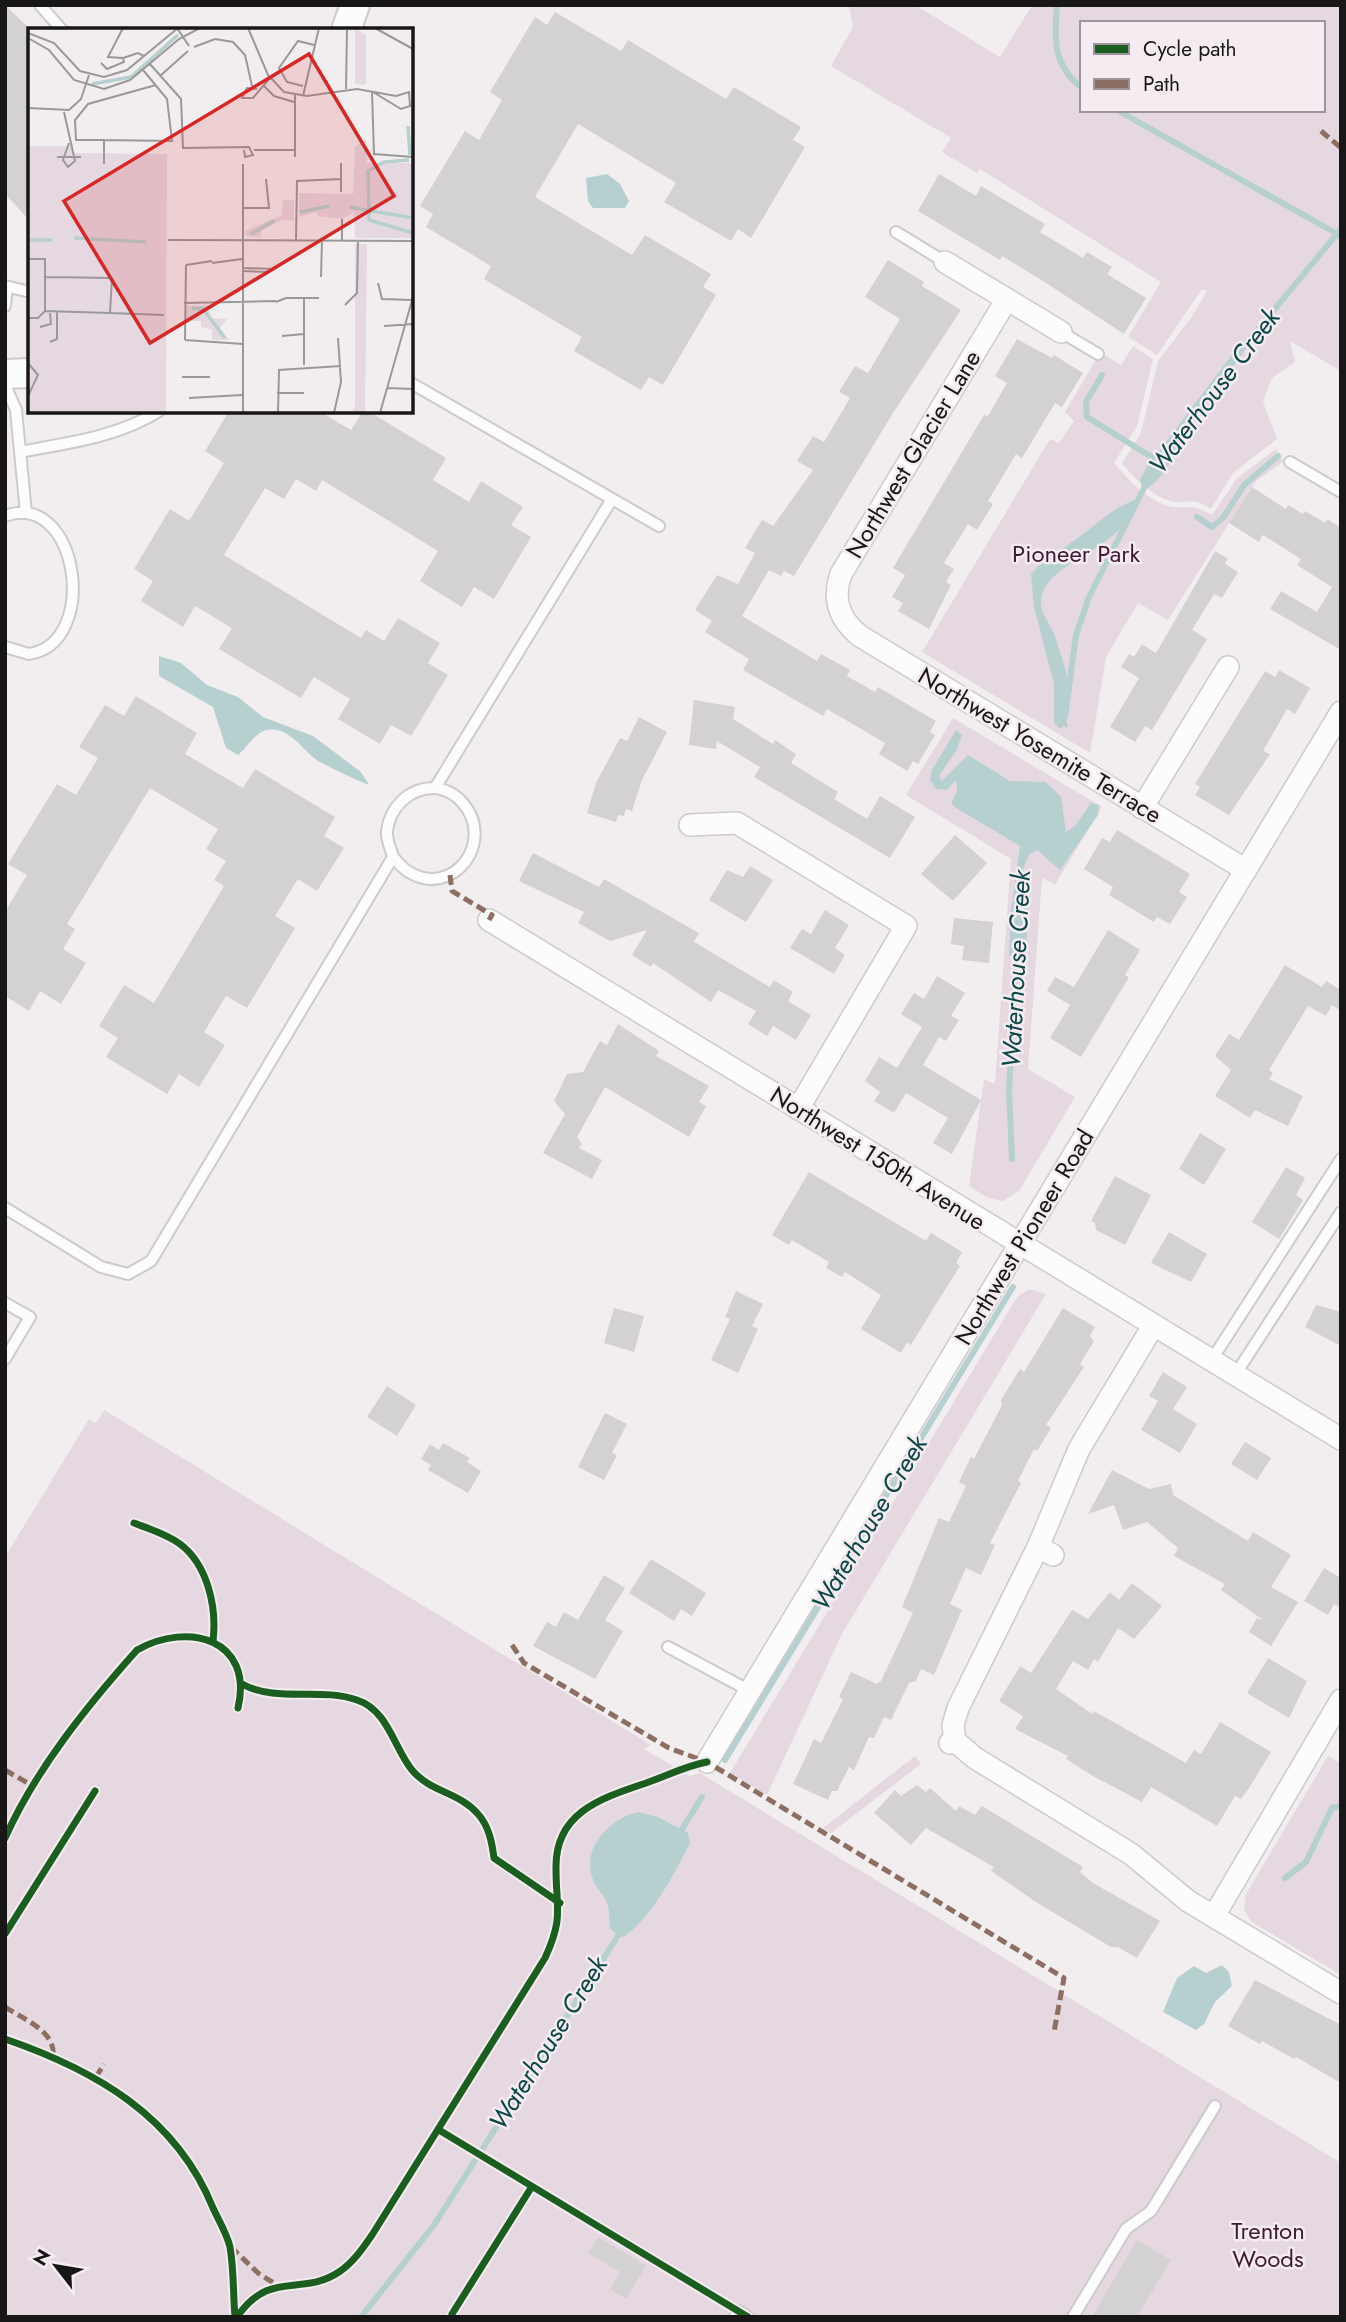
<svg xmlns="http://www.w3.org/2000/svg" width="1346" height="2322" font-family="Jost,sans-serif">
<rect width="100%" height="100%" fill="#f2eef0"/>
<!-- green -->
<path fill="#e6d8e1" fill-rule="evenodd" d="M849,5H915L1000,57L1032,5H1341V371L1290,341L1295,362L1272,378L1263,402L1277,439L1233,473L1211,509C1188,494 1188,506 1170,501C1151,495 1134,478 1122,463L1141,433L1158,361L1191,318L1207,291L1202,289L1157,355L1128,337L1161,282L980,169L977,173L942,152L951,138L831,66L853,27ZM1082,23H1323V110H1082Z
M1133,346L1153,359L1137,426L1114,463C1129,480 1144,497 1165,505C1183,512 1187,500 1212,515L1237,478L1276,449L1284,461L1255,482L1168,620L1138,603L1106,657L1090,753L922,652L1050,439L1059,443L1074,421L1065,412L1098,356L1103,354L1121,365Z
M953,718L1102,807L1055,885L1042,878L1028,1069L1075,1097L1019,1191L1003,1201L988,1198L969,1186L984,1079L995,1084L1011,859L906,795Z
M1029,1289L1046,1294L842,1634L767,1795L730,1773L1017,1297Z
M104,1410L651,1745L644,1749L690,1776L700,1773L1341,2163V2317H5V1557L89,1419L96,1423Z
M915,1756L921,1764L831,1833L823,1828Z
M1328,1756L1341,1763V1975L1252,1922L1244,1910L1246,1894Z"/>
<!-- water -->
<path fill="#b6d0d0" d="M607,174L620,184L629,201L625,208H593L588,201L586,178Z
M1235,351L1242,354C1231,371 1216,386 1204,402C1188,424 1168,482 1143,490L1140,480L1146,468Z
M1137,499C1124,552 1046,559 1041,600C1039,612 1053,627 1056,639C1059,652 1067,668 1067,680C1068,697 1063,711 1068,728L1054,723V684L1034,607L1031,574C1045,558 1061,550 1078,538C1098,523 1114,507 1137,499Z
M159,656L181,663L207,685L238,697L263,717L313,736L361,772L369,785C352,778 337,771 320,762C303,752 290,725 266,730C255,733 247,748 238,755L226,748L213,707L159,676Z
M956,730L962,735L956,751L939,776L942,781L968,755L1010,781L1046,782L1061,797L1066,832L1075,826L1091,803L1099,805L1098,815L1060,870L1037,850L1029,855L1023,869L1028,886L1026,960L1009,956L1011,911L1020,846L956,808L951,803L957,791L956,780L947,790L936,789L930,780L932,770Z
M638,1812L658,1817L688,1833L690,1843C672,1877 655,1913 624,1937L618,1936L610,1928C609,1920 610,1908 606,1901C603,1894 597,1889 594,1882C579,1850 609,1819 638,1812Z
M1222,1965L1229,1972L1232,1986L1215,2002L1204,2024L1196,2030L1163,2012L1177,1978L1194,1966L1206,1973Z"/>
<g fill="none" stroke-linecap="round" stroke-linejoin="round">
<!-- stream -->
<path stroke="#b6d0d0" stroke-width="6" d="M1057,5C1054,39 1053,66 1082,88
M1117,110L1341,236
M1235,357L1341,229
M1102,375L1086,402L1087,417L1158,461
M1197,517L1212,527L1223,518L1244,485L1278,456
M1060,725L1065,717L1076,635L1089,597L1145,486
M1012,1159L1009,1090L1016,955
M725,1760L1013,1287
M679,1834L702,1797
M1285,1878L1306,1862L1332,1808L1341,1806
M361,2317L434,2225L621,1931"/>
</g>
<!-- building -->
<path fill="#d4d1d2" d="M5,5L30,29V221L5,194Z
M555,12L621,51L628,40L726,99L734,87L801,127L793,140L805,147L751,238L738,229L731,241L664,202L676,183L578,124L535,197L632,255L645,235L711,274L703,287L716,295L663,385L649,377L641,390L574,351L582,337L484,279L491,266L426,227L433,214L420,206L465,131L479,140L502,100L490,92L535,17L547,25Z
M939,174L976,196L981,186L1045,224L1040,232L1083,258L1087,252L1112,267L1107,274L1146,298L1124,334L1043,281L1002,256L1000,260L918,211Z
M888,260L924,282L922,286L961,310L893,413L794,576L784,571L781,576L769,570L742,616L817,661L821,654L850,670L847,676L875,692L878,687L936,721L930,732L935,735L918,764L913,761L907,771L879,754L885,743L827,709L823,716L743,670L749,659L705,632L712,621L695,610L717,575L738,584L755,553L745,548L762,520L773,526L813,470L797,461L813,436L824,442L850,398L839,392L855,366L868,373L900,319L865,297Z
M1017,339L1052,358L1054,355L1083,373L1062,407L1055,403L1022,458L1016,454L988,501L993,504L977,530L968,524L944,563L954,569L946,582L951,585L929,629L898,611L903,603L892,597L905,575L893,568L984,415L988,416L1007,383L995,376Z
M229,411H319L351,430L363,411H368L446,458L433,480L469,502L481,481L523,507L511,525L531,537L494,599L474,587L462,607L420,581L438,551L322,480L316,491L296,479L284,499L265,488L224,555L361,638L366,630L384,641L398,618L440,643L428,663L448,675L411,736L391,725L380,744L338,719L350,699L314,677L301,698L219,649L232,628L195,606L183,627L141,601L153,581L134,569L170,509L189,521L224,463L205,451Z
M1252,487L1286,509L1288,505L1303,514L1305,511L1325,523L1327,519L1341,528V650L1270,609L1281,591L1317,612L1332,587L1297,565L1301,559L1263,535L1259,542L1229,523Z
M1215,551L1228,559L1225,564L1238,572L1222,598L1214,594L1192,630L1207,639L1152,730L1145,726L1135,742L1110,727L1139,678L1121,667L1129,654L1134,657L1142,644L1156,653Z
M1279,670L1310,688L1295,714L1287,709L1263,751L1270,754L1229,815L1195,795L1200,787L1195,784L1265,671L1275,677Z
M136,696L197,733L185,754L243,788L255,769L335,817L324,836L344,848L317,891L298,879L275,916L295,928L247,1008L226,996L204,1032L225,1045L199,1087L179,1074L167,1094L106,1057L118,1038L99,1026L124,985L154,1003L224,886L214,880L226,861L206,849L218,829L150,788L67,924L75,929L63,949L86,963L61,1004L40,991L29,1011L5,996V912L27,875L8,864L57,784L76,795L98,758L79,747L105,705L124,716Z
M694,700L735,707L733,719L773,744L775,740L796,754L791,763L838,792L834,799L867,819L880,796L915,817L890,858L754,777L760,767L717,741L716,749L689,745Z
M639,717L667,732L642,780L632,811L626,809L624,816L618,815L616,822L587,813L596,783L620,738L627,741Z
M1117,830L1190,874L1179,892L1187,897L1170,924L1157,917L1154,922L1109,895L1113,887L1084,869L1102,838L1110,842Z
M955,835L987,863L953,901L921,874Z
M533,853L599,887L604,879L699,933L694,942L770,987L774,980L793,992L788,1001L811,1015L796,1040L773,1026L767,1036L748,1024L756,1011L718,990L711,1002L653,963L651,967L632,955L647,930L610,941L578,923L584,912L519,881Z
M750,866L773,880L746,922L709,900L727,870L743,877Z
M825,910L849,925L835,948L845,955L834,974L790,948L802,929L811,934Z
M954,918L993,922L989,963L962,960L964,946L951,944Z
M1108,930L1140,950L1125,975L1129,977L1081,1057L1050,1038L1070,1005L1047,991L1055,977L1074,987Z
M1285,965L1322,987L1326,981L1341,990V1011L1332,1005L1326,1016L1308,1006L1269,1070L1273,1073L1269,1079L1303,1096L1288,1126L1255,1110L1250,1118L1215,1096L1231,1070L1215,1056L1229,1034L1239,1040Z
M937,976L965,993L951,1016L959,1020L946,1041L939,1037L923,1065L981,1100L952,1154L933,1143L948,1118L906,1093L894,1113L874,1101L880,1092L865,1081L879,1057L897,1068L922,1027L901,1014L914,993L924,999Z
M618,1024L659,1051L656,1056L709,1086L699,1102L706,1106L689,1137L605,1087L577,1137L582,1144L579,1148L602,1160L592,1179L543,1153L565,1114L554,1101L567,1074L583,1072L600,1041L607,1045Z
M1200,1133L1226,1149L1204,1185L1179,1169Z
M1286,1167L1305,1178L1296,1195L1303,1200L1279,1239L1252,1222Z
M809,1172L926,1241L931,1233L962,1252L956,1263L960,1266L938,1301L911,1345L907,1342L901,1353L861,1329L881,1295L845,1272L842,1277L826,1268L829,1262L792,1240L789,1245L772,1235Z
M1115,1176L1151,1195L1125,1245L1096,1230L1095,1223L1091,1221Z
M1169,1232L1207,1254L1191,1282L1151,1263Z
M736,1291L763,1304L752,1326L758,1329L738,1373L711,1360L730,1319L725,1317Z
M1316,1305L1341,1312V1346L1305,1327Z
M614,1308L644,1316L634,1352L604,1343Z
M1063,1308L1095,1327L1090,1336L1094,1341L1080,1364L1084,1367L1046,1425L1051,1428L1037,1451L1034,1449L1018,1481L1021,1483L990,1543L995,1545L981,1575L966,1568L950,1604L962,1610L934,1675L921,1669L916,1681L909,1683L891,1720L884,1717L874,1738L869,1737L854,1770L849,1767L837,1791H832L828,1800L793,1784L814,1739L821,1743L843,1699L839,1697L851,1672L877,1684L881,1681L913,1613L902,1607L939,1518L949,1522L966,1486L959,1482L971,1457L974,1459L1002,1405L1001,1400L1020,1369L1024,1372Z
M1163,1372L1187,1387L1173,1409L1197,1424L1180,1453L1141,1430L1158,1401L1149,1396Z
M387,1386L416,1405L397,1436L367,1417Z
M605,1413L627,1424L612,1453L617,1455L604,1480L578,1467Z
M1245,1442L1271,1458L1257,1480L1231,1464Z
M443,1443L470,1458L467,1462L481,1471L468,1493L428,1470L431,1465L421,1459L430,1444L439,1450Z
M1112,1470L1149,1489L1171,1484L1173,1495L1248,1541L1253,1532L1291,1555L1271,1587L1298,1602L1271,1646L1249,1632L1257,1618L1263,1620L1221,1590L1225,1584L1174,1556L1178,1548L1147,1522L1123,1530L1114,1505L1088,1514Z
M651,1559L706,1593L692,1616L681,1609L674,1621L629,1593Z
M1324,1568L1341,1578V1608L1334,1604L1328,1615L1304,1601Z
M604,1575L625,1588L605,1620L623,1631L595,1679L533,1646L547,1622L556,1627L564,1612L578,1620Z
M1132,1583L1162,1606L1134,1639L1118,1628L1098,1662L1094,1659L1088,1670L1073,1661L1056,1689L1092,1714L1094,1711L1186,1763L1194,1750L1201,1754L1220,1722L1271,1752L1249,1788L1241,1799L1235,1796L1217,1826L1151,1787L1142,1802L1093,1776L1066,1759L1068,1756L1015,1729L1023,1716L999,1701L1020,1666L1031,1673L1072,1610L1088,1619L1110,1592L1119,1600Z
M1268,1658L1307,1681L1289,1718L1247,1693Z
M917,1785L926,1792L930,1788L956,1811L959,1806L975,1815L982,1806L1083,1867L1080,1872L1093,1883L1160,1921L1137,1958L1118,1947H1111L1036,1902L991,1871L994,1867L926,1828L911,1845L874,1813L895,1790L901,1796Z
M1255,1980L1341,2025V2083L1296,2057L1294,2059L1262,2041L1260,2044L1228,2026Z
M598,2237L646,2266L626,2299L610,2289L620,2272L588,2253Z
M1137,2240L1171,2260L1137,2317H1092Z"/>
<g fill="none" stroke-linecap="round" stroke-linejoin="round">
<!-- lane casing -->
<g stroke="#cdcacc" stroke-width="14">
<path id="lane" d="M40,5L62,30
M896,232L945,262
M5,286L30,292
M5,306L7,287
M1061,332L1098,354
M411,383L659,526
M5,385L16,410L26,513
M20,452C67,443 118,437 159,411
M1290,462L1341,492
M5,516C78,489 101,643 29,654L5,647
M435,788L612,499
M5,1208L101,1267L128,1274L151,1261L393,857C391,849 386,839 387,831C390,807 409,788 434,788C444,788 456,795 462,802C497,841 453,899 409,872C403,869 398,862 393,857
M5,1303L30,1317L5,1359
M1211,1361L1341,1159
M1235,1375L1341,1212
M668,1647L750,1691
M735,2317L739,2311L748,2317
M1073,2317L1126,2229L1151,2211L1215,2106"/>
</g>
<!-- street casing -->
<g stroke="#cdcacc" stroke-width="24">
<path id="street" d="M945,262L1061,332
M1007,299L841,574C832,600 839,619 860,636L1246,870
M1142,808L1228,667
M690,825L737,823L906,926L798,1109
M489,920L1341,1439
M1053,1555L1038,1547L1079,1449L1153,1326
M955,1741L953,1725L958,1708L1038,1547
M950,1743L955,1741L975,1758L1131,1854L1188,1901L1341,1993
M707,1762L1341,712
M1214,1916L1341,1700"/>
</g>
<!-- secondary casing -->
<g stroke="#cdcacc" stroke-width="32">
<path id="secondary" d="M346,30L355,5
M5,374L30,373"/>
</g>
<!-- lane -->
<use href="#lane" stroke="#fdfcfd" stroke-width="10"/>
<!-- street -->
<use href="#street" stroke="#fdfcfd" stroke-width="21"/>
<!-- secondary -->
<use href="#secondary" stroke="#fdfcfd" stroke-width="28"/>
<!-- quiet -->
<path stroke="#8d6e63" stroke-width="5" stroke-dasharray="10 5" stroke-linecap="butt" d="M1321,131L1341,148
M450,875L452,891L492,915L489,920
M512,1645L524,1663L669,1748L707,1762L1064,1978L1054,2032
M5,1770L33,1786
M5,2007C23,2019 56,2031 53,2056
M96,2077L104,2064
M231,2247L258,2273L277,2285"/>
<!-- cycleway casing -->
<g stroke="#f4ecf1" stroke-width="11">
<path id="cycleway" d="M134,1523C149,1529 167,1534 180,1544C208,1565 217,1608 213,1641
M242,1684C277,1703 320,1687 357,1700C388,1710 394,1748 412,1770C430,1792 459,1792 478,1814C489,1826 492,1843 494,1858L560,1903
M5,1838C36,1769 87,1706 137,1650C188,1621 254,1639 238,1708
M5,1934L95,1791
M5,2039C95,2070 176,2116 213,2208C219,2221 227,2234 230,2247C234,2270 233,2294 235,2317
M439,2130L748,2317
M452,2314L531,2188
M237,2317C270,2269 301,2297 339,2272C353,2263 363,2248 372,2235L545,1958C564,1917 556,1909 556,1868C555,1812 602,1798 646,1783C667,1776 685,1766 707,1762"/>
</g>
<!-- cycleway -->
<use href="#cycleway" stroke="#1b5e20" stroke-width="7"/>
</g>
<g text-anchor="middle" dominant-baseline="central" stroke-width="5" stroke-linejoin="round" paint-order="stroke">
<!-- street labels -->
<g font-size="24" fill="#191618" stroke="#f4ecf1">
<text transform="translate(913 454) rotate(-59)">Northwest Glacier Lane</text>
<text transform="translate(1040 745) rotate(31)">Northwest Yosemite Terrace</text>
<text transform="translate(878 1158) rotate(32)">Northwest 150th Avenue</text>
<text transform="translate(1024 1237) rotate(-59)">Northwest Pioneer Road</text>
</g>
<!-- park labels -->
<g font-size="24" fill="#3f1a34" stroke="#f4ecf1">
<text x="1076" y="553">Pioneer Park</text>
<text x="1268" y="2230">Trenton<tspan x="1268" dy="28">Woods</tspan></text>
</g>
<!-- water labels -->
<g font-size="26" font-style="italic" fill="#0d4747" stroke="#f4ecf1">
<text transform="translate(1214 391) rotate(-53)">Waterhouse Creek</text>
<text transform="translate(1016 969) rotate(-87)">Waterhouse Creek</text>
<text transform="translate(869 1523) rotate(-59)">Waterhouse Creek</text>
<text transform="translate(548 2043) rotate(-58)">Waterhouse Creek</text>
</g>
</g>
<!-- overview -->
<g transform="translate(28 28)">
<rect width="385" height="385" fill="#f2eef0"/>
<path d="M327,0L338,7V56L334,57L327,55ZM338,112L339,135H385V210H327L326,184L314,191L290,188L289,184L271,189V165L325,166L327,118ZM0,118H45V125L139,126L138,385H0ZM255,172H266V193L254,192L234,202L233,209L218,208L217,203L254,187ZM327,216H339L337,385H323L327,378ZM180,277L183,290L199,291L190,302L202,312H184V302L173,299V293H158V278Z" fill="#e6d8e1"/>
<path fill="none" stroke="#b6d0d0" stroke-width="3.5" d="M64,56L103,49L150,7M380,98L382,127M381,132L356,134L340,143L341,192L385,205M321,179L385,190M272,184L301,178M223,206L246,193M46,210L118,214M0,212H24M164,280L175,281L197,310"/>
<path fill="none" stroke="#9b989a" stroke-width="2" d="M149,0L161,18M220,0L240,47L256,64L279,68L329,61L368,68M347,0L385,21M0,5L26,15L52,43L76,49L99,42L150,0M0,10L21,22L46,52L76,61L102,52L151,11L172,0M166,19L187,11L205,14L217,27L224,58M95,30L110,25L116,28M73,35L79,41L96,34L95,30L80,29L95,0M122,36L153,71L155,120L221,119L225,127L217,129L216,122M132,48L160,23M235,57L246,68L266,74M275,58L259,54L251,40L270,13L286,17M226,59L251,45M229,61L219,60L214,70H225L242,50M318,61L319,2M344,64L346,126L385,129M345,64L373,81L382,78L381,64L368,68M267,67V129M275,68L291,0M0,80L41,82L53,71L61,47M36,84L47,133L40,139L35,132L41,115M76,112H48L47,92L60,76L128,57M226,122H267M29,129H53M313,135V164M76,136V112L144,113L139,71L115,42M215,180H241L238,151M314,191V213M140,212L385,213M268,212L269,153L313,151M0,231H17V283L10,290H0M184,235L214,231M158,237L184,233M214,240L247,241M214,243L239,244M293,249L294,212M350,255L354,271L384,272M248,274L258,270H291M156,275L248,273M317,277L329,265L330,212M17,283L82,285L84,250L17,249M82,285L136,287M356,298L385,296M12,299L23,296L22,285M254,308L276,306M157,312L158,237M157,312L215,316M22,314L29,311V284M0,335L10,347L0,368M276,337V270M250,342L313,338M154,349H182M359,360L385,361M249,365H276M161,370L214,367M215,385V136M250,385L251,343M306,385L313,354L310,310M352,385L385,269"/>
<path fill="#d62828" fill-opacity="0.15" stroke="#d62828" stroke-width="3.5" d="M281,26L366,168L122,315L36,173Z"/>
<rect width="385" height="385" fill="none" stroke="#191618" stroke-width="3.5"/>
</g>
<!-- border -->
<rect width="1346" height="2322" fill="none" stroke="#191618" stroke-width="14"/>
<!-- legend -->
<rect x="1080" y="21" width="245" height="91" fill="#f4ecf1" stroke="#9c969a" stroke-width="2"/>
<rect x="1094" y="44" width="35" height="10" fill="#1b5e20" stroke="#9c969a" stroke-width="2"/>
<text x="1143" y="56" font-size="21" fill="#191618">Cycle path</text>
<rect x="1094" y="79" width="35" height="10" fill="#8d6e63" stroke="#9c969a" stroke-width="2"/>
<text x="1143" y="91" font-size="21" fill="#191618">Path</text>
<!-- north arrow -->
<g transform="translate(56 2266) rotate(301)" stroke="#f4ecf1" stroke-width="5" paint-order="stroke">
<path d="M0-5L12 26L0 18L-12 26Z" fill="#191618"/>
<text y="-10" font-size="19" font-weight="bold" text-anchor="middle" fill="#191618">N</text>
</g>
</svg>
